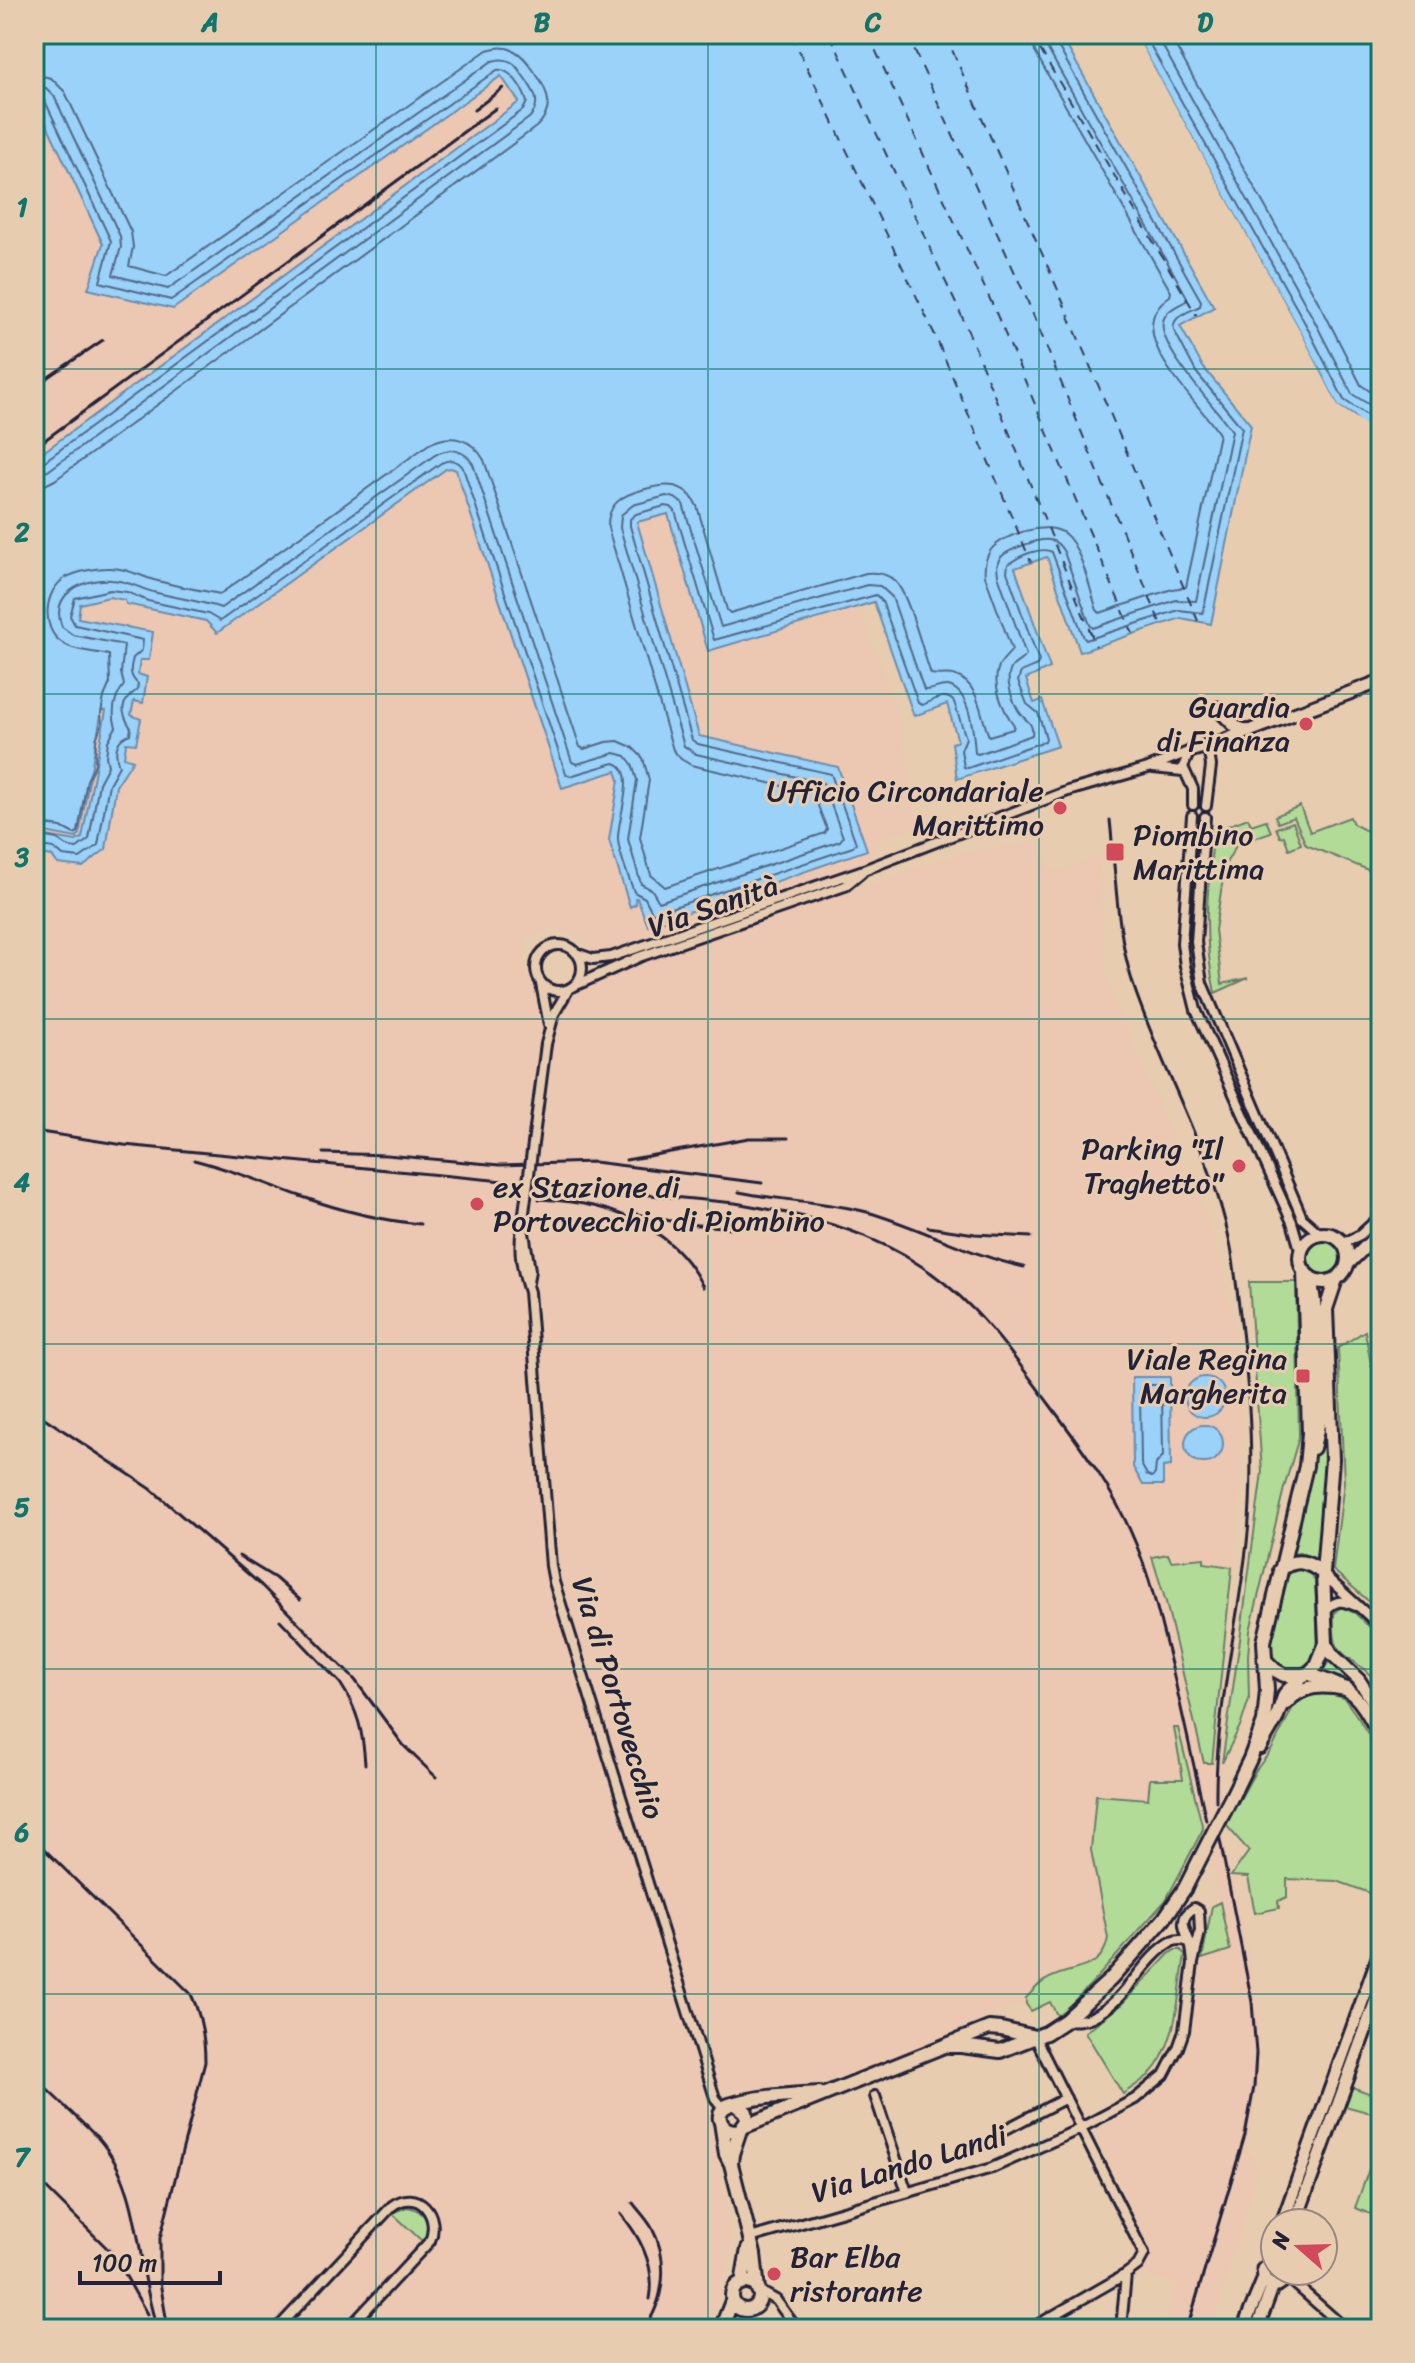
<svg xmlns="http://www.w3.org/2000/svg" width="1415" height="2363" font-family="Sriracha,sans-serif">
<rect width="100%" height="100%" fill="#e8ccaf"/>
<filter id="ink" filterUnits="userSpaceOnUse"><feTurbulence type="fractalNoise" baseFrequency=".0125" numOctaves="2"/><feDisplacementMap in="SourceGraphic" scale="16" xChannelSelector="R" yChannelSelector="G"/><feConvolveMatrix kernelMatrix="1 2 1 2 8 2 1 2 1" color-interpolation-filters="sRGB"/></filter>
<g filter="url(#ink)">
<!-- built -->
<path fill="#ecc7b2" d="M502,76L519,102L34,459V97L103,244L173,309Z
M452,468L456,470L563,787L616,770L619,780L609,840L635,898L838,767L699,736L637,522L668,513L708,651L859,606L899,720L918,826L876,840L877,844L872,860L602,952L593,949L576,935L549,927L526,937V952L520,965L540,1001L541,1022L523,1161L538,1162L556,1030L561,1012L568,1001L593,980L964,852L1038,842L1051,874L1098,857L1104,959L1110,989L1210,1226L1235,1326L1237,1358L1242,1429L1239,1502L1232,1567L1204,1563V1558L1170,1561L1168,1554L1152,1557L1166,1602L1204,1762L1222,1763L1220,1810L1223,1844L1259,2002V2078L1253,2123L1244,2151L1251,2154L1257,2172L1211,2329H1165L1177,2284L1141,2272L1153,2251L1147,2241L1095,2131L1132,2112L1134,2109L1157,2094L1173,2077L1181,2065L1192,2030L1202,1959L1230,1950L1213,1864L1203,1830L1166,1900L1130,1941L1094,1975L1042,1983L1025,2002L841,2078L787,2088L720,2090L571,1621L559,1565L530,1215L511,1227L526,1311L547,1575L703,2089L726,2203L731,2248L724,2286L711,2314L700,2329H34V853L52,856L106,849L116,786L132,760L124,757L126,743L137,744L141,719L131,716L134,701L143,703L138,674L140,659L77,618L80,604L109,597L126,600V604L146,609L206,621L446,469Z
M102,709L106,710L82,838L77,841L34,834V830L76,838Z"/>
<!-- green -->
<path fill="#b2db98" stroke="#6a7e6a" stroke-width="2" d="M1300,806L1310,832L1350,817L1353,824L1381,838V875L1306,845L1294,817L1278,823L1275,816Z
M1248,818L1251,825L1266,820L1271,832L1237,844L1225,865L1215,930L1222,984L1248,978L1215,993C1202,933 1207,892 1214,831Z
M1293,822L1301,844L1289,849L1284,836L1280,837L1276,828Z
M1308 1258a16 16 0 1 1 32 0a16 16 0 1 1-32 0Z
M1249,1282H1296L1299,1437L1284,1488L1250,1631L1248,1656L1249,1699L1241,1724L1222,1763L1240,1640L1262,1472Z
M1320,1294L1322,1297L1320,1311L1326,1471L1316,1559L1300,1553L1289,1554L1323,1423L1318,1296Z
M1365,1331L1371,1365L1381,1366V1612L1333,1570L1344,1482L1338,1348Z
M1168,1554L1171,1561L1204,1558V1563L1232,1567L1212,1763H1204L1166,1602L1152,1557Z
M1301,1569L1311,1574L1315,1581L1318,1647C1308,1678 1271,1676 1271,1645L1286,1580L1290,1573Z
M1341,1607L1355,1613L1381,1638V1691C1377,1684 1372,1676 1366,1671C1339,1649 1332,1653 1334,1614Z
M1330,1660L1351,1677L1361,1690L1340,1677L1320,1675Z
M1321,1691L1344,1698L1359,1719L1381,1756V1897L1337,1881L1287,1879V1897L1278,1901L1279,1908L1255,1913L1248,1877L1231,1876L1249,1851L1226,1825L1256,1770L1272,1749L1295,1703Z
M1174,1728H1178L1203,1829L1166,1900L1094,1981L1058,2017L1050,2002L1031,2011L1026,2004V1998C1032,1992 1038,1984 1046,1980C1070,1965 1102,1974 1108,1938L1091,1850L1096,1795L1148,1799L1150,1779H1183Z
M1220,1902L1230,1950L1202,1959L1212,1906Z
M1175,1950H1181L1185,1955C1178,1994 1178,2045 1149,2075C1141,2082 1131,2088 1123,2094L1085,2032L1120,2006L1169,1954Z
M1352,2087L1371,2094L1381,2090V2132L1375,2114L1345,2106Z
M1381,2136V2218L1355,2208Z
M407,2207C426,2210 433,2225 423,2242L392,2213Z"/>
<!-- water -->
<path fill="#9ad2f9" stroke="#6a8cad" stroke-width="2" d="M34,34H1060L1214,307L1180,326L1203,367L1251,425L1211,624L1181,618L1080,652L1047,557L1015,568L1050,668L1026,679L1034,703L1042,700L1058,746L957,779L952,743L958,741L947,704L914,716L874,602L708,651L668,514L637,522L699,736L838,767L867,850L648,926L637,898H635L636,904L630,907L609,840L619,780L616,771L562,788L456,470L451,468L446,469L217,633L206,621L126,604L125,600L109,597L80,604L78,618L153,632L149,660H140L138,674L147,677L143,703L134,701L131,715L141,719L136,744L126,743L124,757L133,760L116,786L106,849L83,867L58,864L52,856L34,853V834L76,841L82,838L106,711L102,710L79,835L76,838L34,830V459L519,102L501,76L173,309L88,289L103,244L34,97Z
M1135,34H1381V462L1372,436L1353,415L1338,406L1299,329Z
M1132,1377H1170L1171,1466L1163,1467V1485H1143L1133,1467Z
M1185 1397a20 20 0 1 1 40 0a20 20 0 1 1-40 0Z
M1185 1444a19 19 0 1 1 38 0a19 19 0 1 1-38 0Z"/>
<!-- pier -->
<path fill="#e8ccaf" d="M1131,34H1135L1299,329L1338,406L1362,422L1372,436L1381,466L1377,464L1368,438L1359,425L1334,408L1295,330Z"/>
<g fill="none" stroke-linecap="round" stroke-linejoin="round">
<!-- shore -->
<path stroke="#526887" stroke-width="2" d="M1144,34L1306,325L1344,400L1368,416L1381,438
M1156,34L1314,320L1352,394L1373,407L1381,417
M1169,34L1325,314L1361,385L1381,399
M34,74L51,78L65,92L131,232L133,247L129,266L166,276L487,50C509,42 522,53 534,71C548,90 556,109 536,127L55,480L45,485L34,487
M34,86L46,88L54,96L120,236L121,247L113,275L168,289L492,61C499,59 505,58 511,62C517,65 520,72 524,77C534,91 543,103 529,118L48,471L34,475
M34,96L40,97L45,101L111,241L100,282L171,300L497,70C511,68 523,89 527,102L523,110L42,463L34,465
M34,823L61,827L74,834L78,832L87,780L95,764L96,739L102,724L101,713L104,697L110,683L109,655C94,651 74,652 61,642C41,628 44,591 65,578C76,572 94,568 107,568C124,567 138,575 154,580C175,586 199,590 220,594L429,444C451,433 472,438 484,460L580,747L584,749L606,742L618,741L632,747L643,758L649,780L640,838L651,875L665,887L825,833L827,829L813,793L691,765L681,759L673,750L608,528C607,504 622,495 642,490C665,483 685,481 697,506L727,610L730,613L866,573C877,572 887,573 895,581C909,595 923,653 931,674C939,676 948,673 956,676C980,684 980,716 989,736L1013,729L1014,725C1003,710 991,684 999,666C1002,660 1008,655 1012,650L985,576C984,567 985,559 990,551C1002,534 1048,520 1065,534C1081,546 1090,591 1097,610L1100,613L1172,589L1186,587L1219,434C1199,401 1116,331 1170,296L1171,292L1035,52L1031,34
M34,835L57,839L69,847L77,848L89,839L99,783L108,766L106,756L108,741L116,727C111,712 114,698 124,685L121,673L124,645L73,635L62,627C49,594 83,578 111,580C126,580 139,588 153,592C176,598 200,601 221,608L435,455C450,447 464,449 473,464L572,762L577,764L615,753L626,756L632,764L637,780L628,839L641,884L652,890L659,902L840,841L843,837L823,783L696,754L684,746L620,528L621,515L633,505L666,496L675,498L683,504L721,627L867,585L880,586L892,597L924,690C932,691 939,685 948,686C971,690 974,736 975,753L978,754L1032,735C1034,721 1024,721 1018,710C1012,699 1004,679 1012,667C1016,662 1023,660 1026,655L998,575C997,568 996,563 1001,557C1007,550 1040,538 1049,540C1057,541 1060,546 1064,552L1090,625L1093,628L1176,600L1196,601L1232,431C1218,409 1157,348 1163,321C1166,310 1177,306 1186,301L1187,297L1046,46L1043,34
M34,845L54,848L63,856L80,858L98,845L109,784L119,766C114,753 115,739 130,734L131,728C120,712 120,702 137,690L138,684C129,676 130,669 133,658L142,650L143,640L75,625L70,616L75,598L110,590L127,592L148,601L208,614L220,621L441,463C449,459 458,459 463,468L566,774L570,776L614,763C639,770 617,819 618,838C618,853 629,877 634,892L645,898L653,914L853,847L856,843L831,774L698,744L692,740L630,526V519L636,514L665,506L671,507L675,511L714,640L876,595L882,601L918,703L922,705C933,701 945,691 954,702L966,738L961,750L964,767L968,768L1045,741L1046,738L1038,713L1027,704L1018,681L1021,672L1037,665L1039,661L1007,572L1008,564C1019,556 1041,546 1052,552L1084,638L1086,640L1179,610L1203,613L1242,428L1196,372L1174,330C1171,316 1189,312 1200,306L1201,301L1055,41L1053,34
M1144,1385H1159L1162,1388L1163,1456L1156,1464L1155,1474L1152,1477L1147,1475L1141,1464L1140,1389Z"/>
<!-- ferry -->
<path stroke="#343c58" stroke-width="2" stroke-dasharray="10 8" stroke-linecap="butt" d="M791,34L934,333L1031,562
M830,34L964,321L1096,646
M868,34L994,308L1133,634
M907,34L1025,295L1161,625
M945,34L1055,283L1198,621
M1031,34L1197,316"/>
<!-- minor casing -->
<g stroke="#22223b" stroke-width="14">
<path id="minor" d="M1189,753L1183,767L1193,789V805
M1153,768L1183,771
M1206,806L1211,766L1208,746
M1192,816L1182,943L1185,966L1196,1010L1292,1222L1301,1253
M1205,817L1196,942L1202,983L1298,1208L1302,1218L1320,1234
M536 968a23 23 0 1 1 46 0a23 23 0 1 1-46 0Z
M576,953L593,959L611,957L866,869L1068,791L1148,768L1193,750
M541,984L549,1025
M574,986L639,957L845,886L862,872
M546,1044L554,1014L568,990
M522,1228C518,1251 522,1270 529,1292L551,1566L554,1582L715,2098L724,2109
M524,1233L530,1270L528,1283
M1344,1243L1360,1235L1381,1216
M1323,1574L1381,1627
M1325,1611C1336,1599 1342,1600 1356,1606
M1066,2020C1076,2021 1083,2021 1092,2017C1127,2001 1141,1960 1171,1942C1177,1939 1182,1939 1189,1942
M875,2096L907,2192
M1004,2130L1066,2098
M750,2238L992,2168L1073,2132L1135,2099L1164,2075L1178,2048L1184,2031L1193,1963L1200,1932L1199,1911L1194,1908C1178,1918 1184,1928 1190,1943C1192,1949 1192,1956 1193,1963
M1286,2276L1346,2329
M758,2290L776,2300L797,2329
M277,2329L392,2206C418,2187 441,2215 430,2241L348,2329
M1030,2329L1126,2274L1138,2265L1144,2254L1035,2037
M1121,2329L1126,2274"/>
</g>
<!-- tertiary casing -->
<g stroke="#22223b" stroke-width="17">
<path id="tertiary" d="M1217,708L1236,727L1248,731
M1193,750L1220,742L1381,681
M1347,1265L1381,1231
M1326,1643L1332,1654L1359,1680L1381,1714
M1308,1674C1356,1689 1357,1695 1381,1737
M1282,2223L1381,1949
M1295,2223L1381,1987
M1275,2251L1272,2261L1263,2269L1264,2278L1269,2284L1278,2285L1285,2280L1287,2271
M1243,2329L1264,2278
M1257,2329L1273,2285"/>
</g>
<!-- secondary casing -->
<g stroke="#22223b" stroke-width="18">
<path id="secondary" d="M1300 1258a24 24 0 1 1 48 0a24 24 0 1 1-48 0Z
M1310,1277L1314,1302L1320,1416L1313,1448
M1280,1570C1296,1557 1308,1562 1323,1573
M1264,1659L1275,1670L1284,1675H1303L1308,1674L1317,1665L1326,1643L1323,1573L1332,1459L1326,1309L1336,1279
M1286,1703C1303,1683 1324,1685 1347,1689
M1260,1747L1276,1719L1285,1694L1303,1675
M1232,1796L1250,1759L1264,1722L1267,1690L1264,1642L1306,1466L1309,1433L1304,1270
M949,2046H961L1000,2051L1046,2033L1066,2020L1111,1979L1164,1919L1185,1888
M737,2105L746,2112L747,2120L740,2130C720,2135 712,2111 729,2105C757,2096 790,2095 819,2093
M721,2122L726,2154L731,2164L754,2254L758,2290
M743,2127L989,2028L1001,2029L1035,2037
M731,2164L732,2154L740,2130
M732 2296a14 14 0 1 1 28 0a14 14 0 1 1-28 0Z
M742,2283L748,2249
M721,2329L732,2301"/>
</g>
<!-- minor -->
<use href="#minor" stroke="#e8ccaf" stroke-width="8"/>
<!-- tertiary -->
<use href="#tertiary" stroke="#e8ccaf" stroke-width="11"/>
<!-- secondary -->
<use href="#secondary" stroke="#e8ccaf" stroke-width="12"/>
<!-- rail -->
<path stroke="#22223b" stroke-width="3" d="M474,110L503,88
M34,387L103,340
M34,448L496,108
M1110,820C1116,875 1116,933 1134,987C1165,1079 1221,1169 1234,1266C1246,1357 1257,1451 1247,1543C1237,1629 1215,1714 1216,1801
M34,1131L124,1145L735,1203C829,1219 905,1239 974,1310C1002,1339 1026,1373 1050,1405C1083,1449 1115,1492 1136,1544C1153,1585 1162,1629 1173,1672C1184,1721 1195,1771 1206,1820
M323,1153L386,1155L500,1165L594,1162L762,1183
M194,1160C230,1169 264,1183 300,1196C339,1210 379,1220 420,1224
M626,1160L749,1138H788
M739,1192C782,1201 825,1201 867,1212C920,1227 969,1255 1024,1267
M539,1199C605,1202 671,1222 703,1287
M636,1214L686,1224L733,1228
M928,1227L975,1234L1031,1237
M34,1411L151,1489L262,1586L355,1680L404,1746L436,1777
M239,1556L275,1578L300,1600
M280,1620L340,1683C358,1710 363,1732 365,1764
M34,1839L191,1994C202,2017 205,2038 205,2062L160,2238V2282L168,2329
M34,2077L98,2138C142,2188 136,2261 155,2321
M34,2176L114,2255L147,2314
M633,2203C639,2211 647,2219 652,2228C669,2260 665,2300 644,2329
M621,2214C641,2238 656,2266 650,2299
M1187,2329L1245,2135L1254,2087L1256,2053L1252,2002L1219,1835"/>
<!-- minor-bridge casing -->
<g stroke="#22223b" stroke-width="14" stroke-linecap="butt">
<path id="minor-bridge" d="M522,1228L546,1044"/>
</g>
<!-- secondary-bridge casing -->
<g stroke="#22223b" stroke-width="18" stroke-linecap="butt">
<path id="secondary-bridge" d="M1185,1888L1232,1796"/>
</g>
<!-- minor-bridge -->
<use href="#minor-bridge" stroke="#e8ccaf" stroke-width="8"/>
<!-- secondary-bridge -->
<use href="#secondary-bridge" stroke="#e8ccaf" stroke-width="12"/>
</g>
</g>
<!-- grid -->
<path fill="none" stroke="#0f766e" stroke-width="2" stroke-opacity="0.55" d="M376,34V2329M708,34V2329M1039,34V2329M34,369H1381M34,694H1381M34,1019H1381M34,1344H1381M34,1669H1381M34,1994H1381"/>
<!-- markers -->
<g fill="#d1495b" stroke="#e8ccaf" stroke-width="3">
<circle cx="1306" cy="724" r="8"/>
<circle cx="1060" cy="808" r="8"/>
<rect x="1105" y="842" width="20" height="20" rx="4"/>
<circle cx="1239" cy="1166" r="8"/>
<circle cx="477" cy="1204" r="8"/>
<rect x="1295" y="1368" width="16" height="16" rx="4"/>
<circle cx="774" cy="2274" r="8"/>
</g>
<g text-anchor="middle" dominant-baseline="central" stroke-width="6" stroke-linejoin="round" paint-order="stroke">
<!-- poi labels -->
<g font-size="30" fill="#22223b" stroke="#e8ccaf" text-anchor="end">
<text x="1290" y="707">Guardia<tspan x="1290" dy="34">di Finanza</tspan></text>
<text x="1044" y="791">Ufficio Circondariale<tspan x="1044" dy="34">Marittimo</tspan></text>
<text x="1133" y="835" text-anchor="start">Piombino<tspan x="1133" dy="34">Marittima</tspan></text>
<text x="1223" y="1149">Parking "Il<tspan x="1223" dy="34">Traghetto"</tspan></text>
<text x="493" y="1187" text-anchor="start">ex Stazione di<tspan x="493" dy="34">Portovecchio di Piombino</tspan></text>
<text x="1287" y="1359">Viale Regina<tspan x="1287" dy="34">Margherita</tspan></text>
<text x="790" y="2257" text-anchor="start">Bar Elba<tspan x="790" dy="34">ristorante</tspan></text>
</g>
<!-- street labels -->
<g font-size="30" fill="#22223b" stroke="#e8ccaf">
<text transform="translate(713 906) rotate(-19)">Via Sanità</text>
<text transform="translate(618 1698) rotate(73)">Via di Portovecchio</text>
<text transform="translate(909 2164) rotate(-17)">Via Lando Landi</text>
</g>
</g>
<!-- margin -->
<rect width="1415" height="2363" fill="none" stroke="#e8ccaf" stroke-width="88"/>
<!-- north arrow -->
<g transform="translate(1299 2247) rotate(290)"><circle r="38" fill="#e8ccaf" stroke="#998881" stroke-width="2"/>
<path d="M0-6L14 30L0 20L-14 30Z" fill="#d1495b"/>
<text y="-12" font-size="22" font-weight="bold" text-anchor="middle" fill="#22223b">N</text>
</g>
<!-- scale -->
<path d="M80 2271v12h140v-12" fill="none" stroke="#22223b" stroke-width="4"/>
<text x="92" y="2271" font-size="24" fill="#22223b" stroke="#e8ccaf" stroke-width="6" paint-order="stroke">100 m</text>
<rect x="44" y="44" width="1327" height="2275" fill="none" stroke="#0f766e" stroke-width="3"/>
<g font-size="26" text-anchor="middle" font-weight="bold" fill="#0f766e">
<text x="210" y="31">A</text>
<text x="542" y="31">B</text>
<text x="873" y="31">C</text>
<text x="1205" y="31">D</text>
<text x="22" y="216">1</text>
<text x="22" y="541">2</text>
<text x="22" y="866">3</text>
<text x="22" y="1191">4</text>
<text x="22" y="1516">5</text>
<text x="22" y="1841">6</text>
<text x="22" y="2166">7</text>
</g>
</svg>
